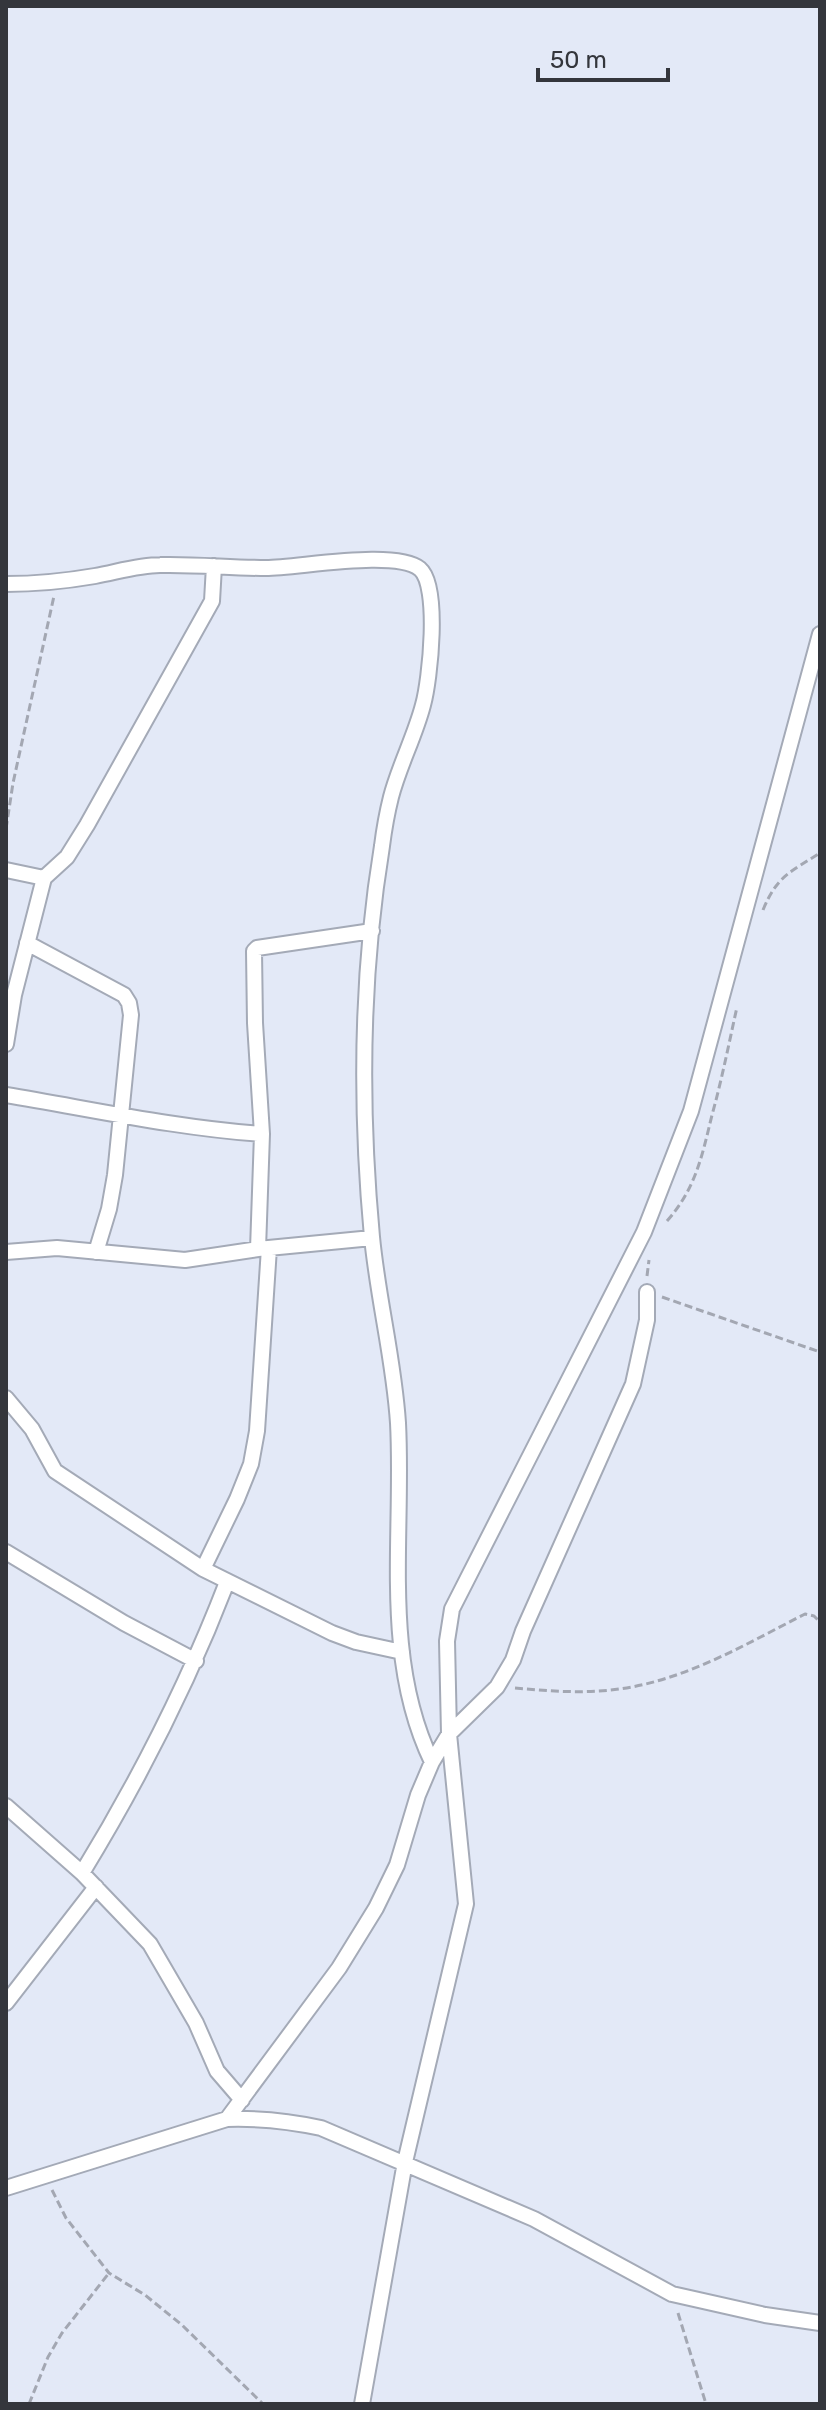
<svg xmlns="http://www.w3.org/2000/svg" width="826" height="2410" font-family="Rubik,sans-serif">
<rect width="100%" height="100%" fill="#e3e9f7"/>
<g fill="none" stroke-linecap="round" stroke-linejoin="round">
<!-- minor casing -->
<g stroke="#a4aab7" stroke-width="18">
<path id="minor" d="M6,584C36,584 66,581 95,576C117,572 139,565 160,565C195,564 231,568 266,568C299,568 395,549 420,569C440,586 430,680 423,705C415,736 399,766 391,797C387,813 384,830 382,846C361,974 360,1108 372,1237C378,1300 394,1360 398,1423C404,1535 381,1657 432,1762
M6,870L44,878L67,857L87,825L212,601L214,566
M27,943L124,995L129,1003L131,1015L115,1175L109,1209L96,1252
M6,1044L14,995L44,878
M6,1095C91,1109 176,1128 262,1134
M258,1249L262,1134L255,1023L254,951L257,948L372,931
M6,1252L57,1248L185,1260L258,1249L372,1238
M6,1398L32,1429L55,1471L203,1569L332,1633L356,1642L402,1652
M6,1552L124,1623L196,1661
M203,1569L237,1499L251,1464L257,1431L269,1248
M6,1806L82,1873L150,1944L196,2023L217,2071L242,2100
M82,1873C140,1778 187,1686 227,1582
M6,2003L96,1887
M227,2119L339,1968L376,1908L397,1865L418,1795L432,1762L449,1734L497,1687L513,1660L523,1631L633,1384L647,1320V1292
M6,2188L227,2119C260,2118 289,2121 321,2128L534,2219L672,2294L765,2315L820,2323
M362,2404L405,2162L466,1904L449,1734L447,1641L452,1609L644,1232L691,1111L820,634"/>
</g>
<!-- path -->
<path stroke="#a3a7b2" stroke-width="3" stroke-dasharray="8 4" stroke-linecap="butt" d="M6,829L13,783L54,596
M763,910C777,876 790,872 820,853
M667,1221C696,1188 702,1156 712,1115C722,1079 729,1043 737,1007
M647,1276L649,1260
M662,1297L820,1352
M515,1688C549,1691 584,1694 619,1689C686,1680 746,1644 805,1614L814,1616L820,1622
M52,2190L66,2218L109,2273L145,2295L182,2325L263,2404
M678,2313L706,2404
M29,2404L48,2357L62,2333L109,2273"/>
<!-- minor -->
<use href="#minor" stroke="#fff" stroke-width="14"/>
</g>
<!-- border -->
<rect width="826" height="2410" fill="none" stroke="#34363c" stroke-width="16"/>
<!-- scale -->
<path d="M538 68v12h130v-12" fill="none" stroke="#34363c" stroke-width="4"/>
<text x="550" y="68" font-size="24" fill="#34363c" stroke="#e3e9f7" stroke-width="6" paint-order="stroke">50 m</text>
</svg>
